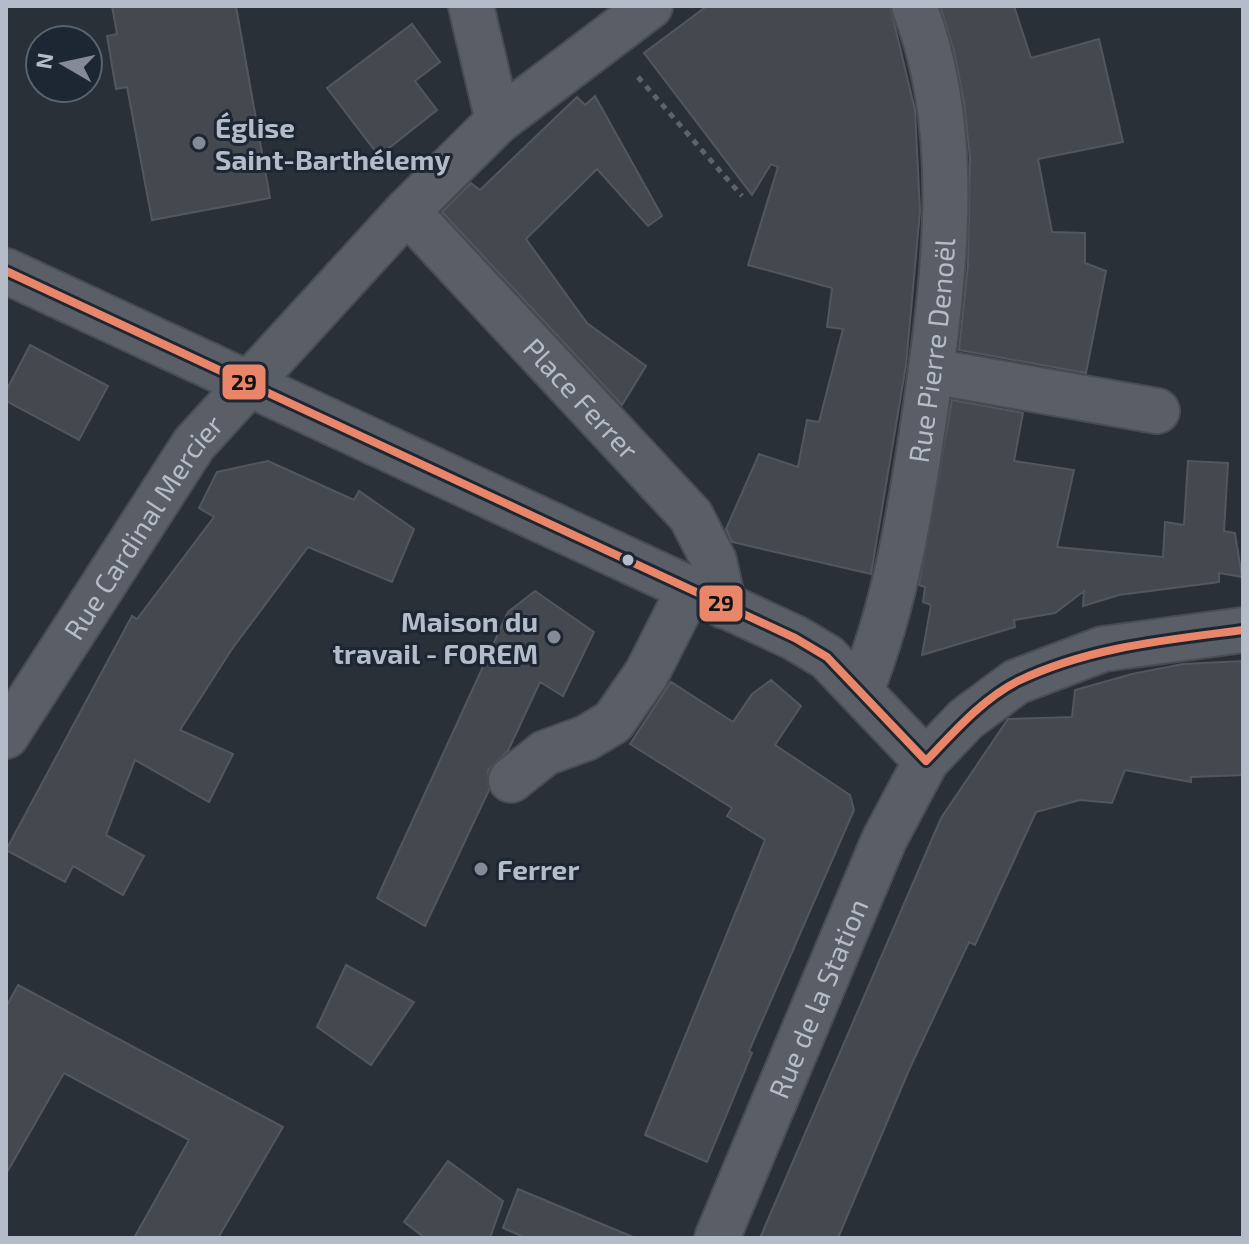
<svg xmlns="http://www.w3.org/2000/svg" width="1249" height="1244" font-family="'Exo 2',sans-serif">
<rect width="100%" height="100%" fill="#2a3038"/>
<!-- building -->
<path fill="#444950" stroke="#52575f" stroke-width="2" d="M112,6H236L270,198L152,220L127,87L116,89L107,36L117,34Z
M707,6H890L915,110L920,211L906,365L871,574L732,542L726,529L759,454L798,467L807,420L819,422L843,329L827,327L832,288L748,265L778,167L771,164L752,195L644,53Z
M940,6H1014L1031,58L1099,39L1123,142L1038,159L1052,232L1085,233V263L1106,271L1086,373L959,350L968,265L970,158L964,102L954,51Z
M412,24L440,62L415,81L437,110L379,156L327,88Z
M595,96L662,216L648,226L597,169L526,239L587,323L646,366L622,405L442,212L471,183L480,190L577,97L585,105Z
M30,345L108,386L79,440L6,401V391Z
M952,400L1023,413L1014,461L1074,470L1057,547L1163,557L1165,522L1184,525L1188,461L1228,463L1224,531L1235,533L1242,577L1219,573V582L1119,595L1083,606L1084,591L1055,613L1014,620L1015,627L922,655L931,605L923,602L925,587L919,585Z
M268,461L354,500L359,491L414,529L392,582L308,547L232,649L180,730L233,754L209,802L135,760L106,835L144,856L123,895L73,866L65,882L6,850L132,616L137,619L214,517L199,508L217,472Z
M535,591L594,632L563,696L540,682L508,751L488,770L489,790L425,926L377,898L508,612Z
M1243,661V775L1191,777V782L1125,770L1112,803L1080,800L1036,812L975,945L969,942L909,1070L838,1238H760L941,818L1008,719L1072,717L1075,690L1132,674L1183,664Z
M771,680L801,706L775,745L850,795L854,810L749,1051L752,1053L707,1162L645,1135L765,840L727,816L732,808L630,744L671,682L733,722L752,694Z
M346,965L414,1002L371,1065L317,1027Z
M18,985L283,1127L218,1238H134L189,1140L64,1073L6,1174V1007Z
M448,1161L503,1201L490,1238H425L404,1222Z
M518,1189L633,1237V1238H526L503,1228Z"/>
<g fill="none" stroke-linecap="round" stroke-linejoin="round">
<!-- minor casing -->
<g stroke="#484c53" stroke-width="48">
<g id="minor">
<path d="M471,6L498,121"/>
<path id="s1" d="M407,211L691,516L714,561L724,606"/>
<path d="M6,271L795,638L827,657L926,761"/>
<path d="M931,371L1157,411"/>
<path id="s2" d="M861,690C896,603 910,512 924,419C943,285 965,136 914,6"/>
<path id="s3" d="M6,736L194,444L407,211L498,121L650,6"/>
<path d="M511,780L545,753L586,738L613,722L647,673L689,590"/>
<path id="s4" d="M717,1238L884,840L926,761L966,719L1016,682L1103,649L1243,630"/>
</g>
</g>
<!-- path -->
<path stroke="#5d636a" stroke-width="5" stroke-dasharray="6 6" stroke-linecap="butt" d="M638,77L742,196"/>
<!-- minor -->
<use href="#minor" stroke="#5a5e66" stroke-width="44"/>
<!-- bus-1 casing -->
<g stroke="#1d2633" stroke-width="14">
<path id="bus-1" d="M6,271L795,638L827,657L926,761
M926,761C953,733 982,699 1018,681C1089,647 1166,640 1243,630"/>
</g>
<!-- bus-1 -->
<use href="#bus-1" stroke="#e98669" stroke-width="8"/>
</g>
<!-- markers -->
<g fill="#848b96" stroke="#1d2633" stroke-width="3">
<circle cx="199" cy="143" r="8"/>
<circle cx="554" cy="637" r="8"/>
<circle cx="481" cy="869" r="8"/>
</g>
<circle fill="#b4bcc9" stroke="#1d2633" stroke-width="3" cx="628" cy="560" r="7"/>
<g text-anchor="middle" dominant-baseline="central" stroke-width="6" stroke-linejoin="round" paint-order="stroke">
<!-- poi labels -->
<g font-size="28" font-weight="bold" fill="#b4bcc9" stroke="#1d2633" text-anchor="start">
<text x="215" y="127">Église<tspan x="215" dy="32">Saint-Barthélemy</tspan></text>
<text x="538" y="621" text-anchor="end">Maison du<tspan x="538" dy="32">travail - FOREM</tspan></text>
<text x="497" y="869">Ferrer</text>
</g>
<!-- street labels -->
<g font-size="28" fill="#b4bcc9" stroke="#1d2633">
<text stroke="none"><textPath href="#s2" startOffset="348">Rue Pierre Denoël</textPath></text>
<text stroke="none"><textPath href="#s1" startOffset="256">Place Ferrer</textPath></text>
<text stroke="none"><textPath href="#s3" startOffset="250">Rue Cardinal Mercier</textPath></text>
<text stroke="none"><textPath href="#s4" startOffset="260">Rue de la Station</textPath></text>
</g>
</g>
<g stroke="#1d2633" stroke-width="3">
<rect x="221" y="363" width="46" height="38" rx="8" fill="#e98669"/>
<rect x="698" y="584" width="46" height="39" rx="8" fill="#e98669"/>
</g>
<g font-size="22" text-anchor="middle" font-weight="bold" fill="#111">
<text x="244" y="390">29</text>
<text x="721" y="611">29</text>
</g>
<!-- border -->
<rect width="1249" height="1244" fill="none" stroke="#b4bcc9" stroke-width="16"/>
<!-- north arrow -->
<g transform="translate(64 64) rotate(279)"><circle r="38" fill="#1d2633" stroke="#59626f" stroke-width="2"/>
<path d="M0-6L14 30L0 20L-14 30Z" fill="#848b96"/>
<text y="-12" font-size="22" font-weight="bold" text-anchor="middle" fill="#b4bcc9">N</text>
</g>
</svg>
